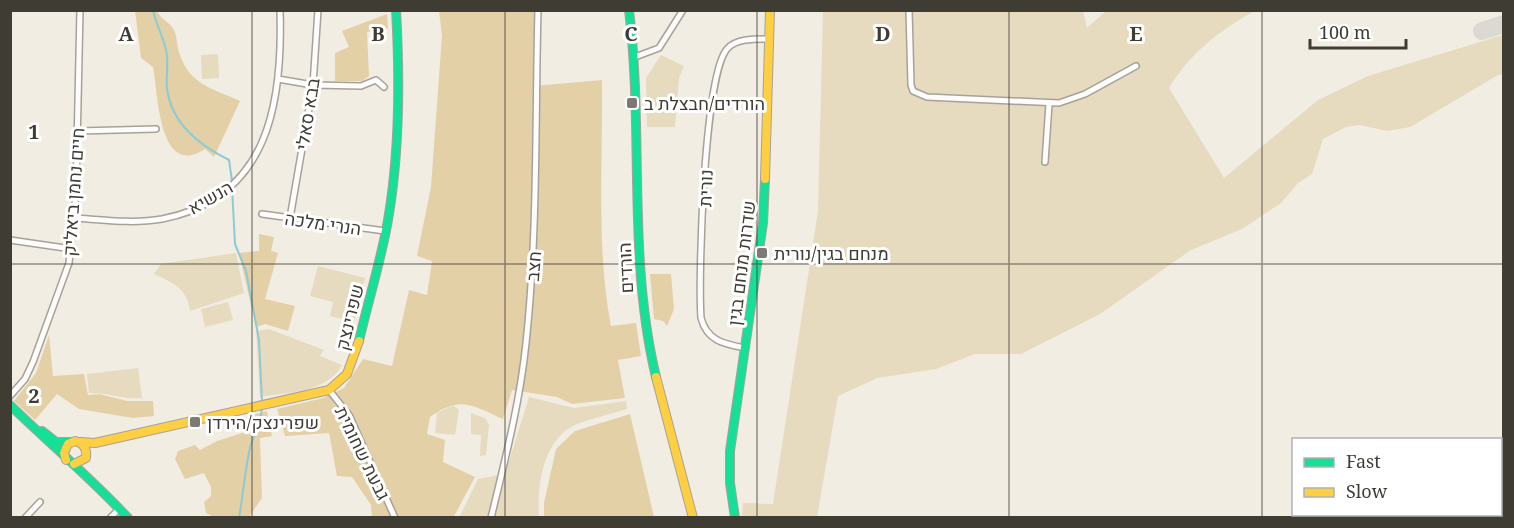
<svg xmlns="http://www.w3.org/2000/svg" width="1514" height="528" font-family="'Noto Serif',Heebo,serif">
<rect width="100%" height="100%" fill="#f2ede2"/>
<!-- green -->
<path fill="#e6dabf" d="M823,11H1083L1087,28L1106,11H1254C1218,32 1191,52 1169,88L1224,178L1318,100L1368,76L1503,35V74L1498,75L1410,127L1387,131L1360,125L1346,127L1323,139L1312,174L1298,183L1281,203L1242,229L1191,250L1100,314L1021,354H975L936,369L877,378L838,396L817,517L742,518L743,503L773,504L818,211Z
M218,54L219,78L202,79L201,55Z
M661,55L684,66L679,78L675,127H647L646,78Z
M236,253L244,293L190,311C187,288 173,283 154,274L161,264Z
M318,266L365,278L354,322L330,316L333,302L310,296Z
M228,302L233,320L205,327L201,309Z
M269,329L324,350L320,356L342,365C326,393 290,392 260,397L256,331Z
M138,368L142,398C124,400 108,392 89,393L87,374Z
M529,397L574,408L626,401L627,409C611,414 593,418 577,424C543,438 537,485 539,517L459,518L478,479L505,474Z
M453,405L459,410L455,435L435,433L437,413Z
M471,413L485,418L489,425L486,455L480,456L481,435L471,434Z"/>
<!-- forest -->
<path fill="#e3d0a7" d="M135,11H157C161,20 171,22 175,32C177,39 177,47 180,55C190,85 214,89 240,101L214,157L205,149C158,180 158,91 153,67L141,58Z
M439,11H534V86L602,80C603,158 596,250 611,326L636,323L641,356L618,360L625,398L572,404L557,397L512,390L503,419C472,405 460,395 430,417L427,434L445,440L443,462L475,477L453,518L372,517L371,505L352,477L337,476L329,433L285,436L277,409L323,398L344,388L363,359L392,366L409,290L427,295L432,261L417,256L431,187L442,35Z
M387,14L388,29L367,32L369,76L362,81H335V53L349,47L342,31Z
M259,234L274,237L271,251L278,253L265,299L295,306L288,331L265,324L256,327L239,253L259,251Z
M650,274H671L674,309L667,326L663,321L654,319Z
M49,335L53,376L84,374L88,395L99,394L127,401H153L154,416L133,418L79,409L57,394L35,420L14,401L36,373Z
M267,411L272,436L260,438L262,498L249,517H214L206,513L204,502L211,496V487L204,473L185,479L175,459L178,451L195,445L200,450L217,441L252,430L249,416Z
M630,414L654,517H544V503L556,449L575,431Z"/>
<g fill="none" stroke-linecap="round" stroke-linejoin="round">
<!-- stream -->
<path stroke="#8ccbd3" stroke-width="2" d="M153,10C156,26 166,41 167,56C168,67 166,78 167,89C172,124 199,145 229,160L232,181
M232,187L235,244L246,271L259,340L262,402
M239,518C243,495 245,470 250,448C254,434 261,423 262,408"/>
<!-- canal -->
<path stroke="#8ccbd3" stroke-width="7" d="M1500,474L1504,471
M1447,518L1451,514"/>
<!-- taxiway -->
<path stroke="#dcd8d2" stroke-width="18" d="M1482,31L1504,24"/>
<!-- street casing -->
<g stroke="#a6a29a" stroke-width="8">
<path id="street" d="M909,10L911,85L913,91L927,97L1059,103L1085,94L1136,66
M635,57L659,48L683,10
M278,79L313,85L361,86L376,80L384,87
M78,131L156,129
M1045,162L1049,104
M262,214L385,231
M75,218C104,220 133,224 162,219C269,198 283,103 280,10
M290,218L313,85L318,10
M10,240L72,249
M745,348C724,344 707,341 701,318C698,277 704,76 727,49C736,38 756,39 770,39
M329,390L349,415L395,518
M10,396L25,379L33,362L69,263L76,193L80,10
M25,518L40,502
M110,518L119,509
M491,518C505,460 520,402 526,343C538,232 535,122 538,10"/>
</g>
<!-- fast casing -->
<g stroke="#a6a29a" stroke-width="10">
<path id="fast" d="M629,10C644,132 627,256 656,377
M359,341C368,301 381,261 388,220C400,151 400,80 396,10
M10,405C49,443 91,478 128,518
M42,431L56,442H71
M735,518L730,483V451L763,223L765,179"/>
</g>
<!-- slow casing -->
<g stroke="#a6a29a" stroke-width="10">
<path id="slow" d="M765,179L770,10
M656,377L693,518
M81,442L95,443L329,390L347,374L359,341
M66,460L64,453L68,444L75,441C84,444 87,448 86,458L74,464"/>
</g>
<!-- street -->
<use href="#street" stroke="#fdfcfb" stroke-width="5"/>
<!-- fast -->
<use href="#fast" stroke="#16e098" stroke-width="8"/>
<!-- slow -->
<use href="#slow" stroke="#ffcf43" stroke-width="8"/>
</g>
<!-- grid -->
<path fill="none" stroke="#3f3c34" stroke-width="1.5" stroke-opacity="0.55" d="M252,10V518M505,10V518M757,10V518M1009,10V518M1262,10V518M10,264H1504"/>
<!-- markers -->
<g fill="#7e7a71" stroke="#fff" stroke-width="2">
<rect x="626" y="97" width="12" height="12" rx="3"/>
<rect x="756" y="247" width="12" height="12" rx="3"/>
<rect x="189" y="416" width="12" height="12" rx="3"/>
</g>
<g text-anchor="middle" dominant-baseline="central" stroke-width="6" stroke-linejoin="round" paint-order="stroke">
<!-- poi labels -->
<g font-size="18" fill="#3f3c34" stroke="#fff" text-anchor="start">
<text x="644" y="103">הורדים/חבצלת ב</text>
<text x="774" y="253">מנחם בגין/נורית</text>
<text x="207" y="422">שפרינצק/הירדן</text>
</g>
<!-- street labels -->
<g font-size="18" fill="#3f3c34" stroke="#fff">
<text transform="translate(307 114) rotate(-81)">בבא סאלי</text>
<text transform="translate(705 188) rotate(-88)">נורית</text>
<text transform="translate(73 192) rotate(-86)">חיים נחמן ביאליק</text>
<text transform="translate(210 197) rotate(-30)">הנשיא</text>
<text transform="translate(323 223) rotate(8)">הנרי מלכה</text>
<text transform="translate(741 263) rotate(-83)">שדרות מנחם בגין</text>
<text transform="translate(533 266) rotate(-85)">חצב</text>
<text transform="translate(625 268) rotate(-93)">הורדים</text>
<text transform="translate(349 317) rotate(-76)">שפרינצק</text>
<text transform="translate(363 453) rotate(64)">גבעת שחומית</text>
</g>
</g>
<g font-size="20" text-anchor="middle" font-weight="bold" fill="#3f3c34" stroke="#fff" stroke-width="6" stroke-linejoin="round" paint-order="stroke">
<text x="126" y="41">A</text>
<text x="378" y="41">B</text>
<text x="631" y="41">C</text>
<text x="883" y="41">D</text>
<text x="1136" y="41">E</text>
<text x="34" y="139">1</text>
<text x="34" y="403">2</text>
</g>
<!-- border -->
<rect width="1514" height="528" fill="none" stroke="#3f3c34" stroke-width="24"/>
<!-- legend -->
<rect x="1292" y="438" width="210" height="78" fill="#ffffff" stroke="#b2b1ae" stroke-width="1.5"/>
<rect x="1304" y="458" width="30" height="9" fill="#16e098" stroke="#b2b1ae" stroke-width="1.5"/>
<text x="1346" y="468" font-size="18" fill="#3f3c34">Fast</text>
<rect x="1304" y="488" width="30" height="9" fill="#ffcf43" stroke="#b2b1ae" stroke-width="1.5"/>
<text x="1346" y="498" font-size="18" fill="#3f3c34">Slow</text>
<!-- scale -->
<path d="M1310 39v9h96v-9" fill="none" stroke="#3f3c34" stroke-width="3"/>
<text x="1319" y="39" font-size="18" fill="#3f3c34" stroke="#ffffff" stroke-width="4.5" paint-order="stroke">100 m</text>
</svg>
